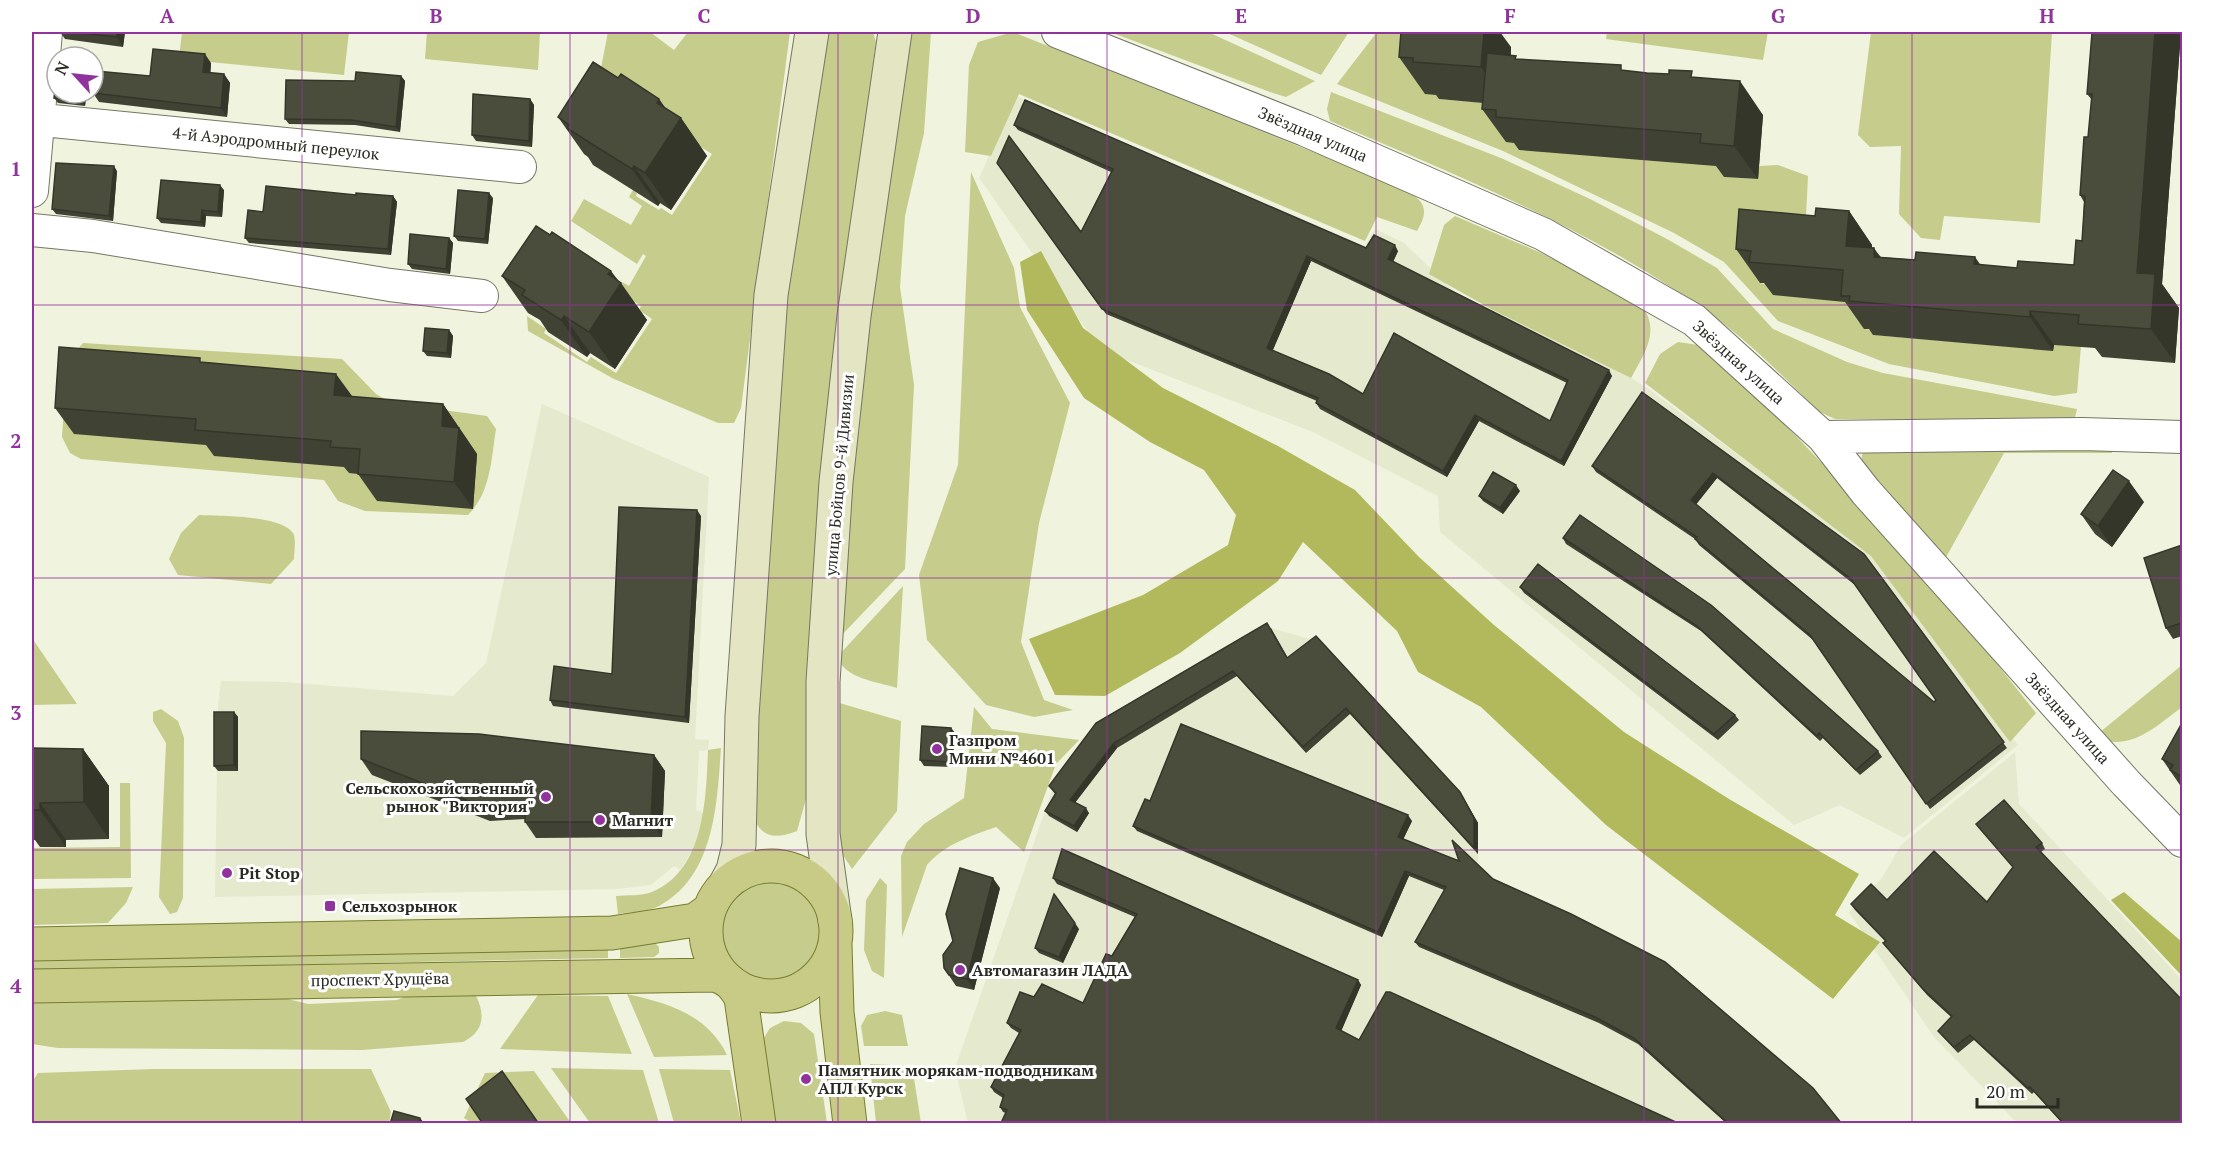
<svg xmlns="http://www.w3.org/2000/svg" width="2214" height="1155" font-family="'PT Serif',serif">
<rect width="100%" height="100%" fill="#f0f3de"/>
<!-- built -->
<path fill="#e5e9cd" d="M1016,96L1365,246L1375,229L1404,243L1456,293L1615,368L1650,390L1871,553L2018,745L1904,838L1840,805L1794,825L1440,532L1438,496L1313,432L1101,350L979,178Z
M542,404L709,477L695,739L709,740L708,750L699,751L696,810L703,813L702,822L693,849L680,870L674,866L651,885L617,889L215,897L218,706L221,681L284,682L453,696L486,663Z
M1271,628L1320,642L1464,797L1478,823V866L1497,885L1841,1123H968L955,1068L1052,791Z
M2015,752L2019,804L2182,980V1123H2017L1934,1037L1849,912L1882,878L1901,845Z"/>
<!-- green -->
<path fill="#c6cc8b" d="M182,32H349L344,75L179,59Z
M427,32H540L538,70L425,59Z
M608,32H650L674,50L688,32H790L741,408L734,423H718L614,379L528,331L527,316L546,329L544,333L587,362L591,357L616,373L652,319L639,310L641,306L619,292L614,293L622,282L629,286L646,256L643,254L637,264L571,221L584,199L631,225L642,206L629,197L633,190L637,193L636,196L659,210L661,208L672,215L712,154L688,139L586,145Z
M828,32H873L876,42L843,281L808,792L797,831C770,842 757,834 751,808L786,296Z
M909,32H931L924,133L905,216L900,287L914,385L905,569L837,640L858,395Z
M1013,32L1403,188C1423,200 1431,208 1417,231L1377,217L1365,241L1019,94L991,156L965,152L969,65L978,42Z
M1110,32L1210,33L1315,81L1286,97L1273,93Z
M1225,32H1349L1321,75Z
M1377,32H1453L1439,99L1498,104L1725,159L1724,177L1757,179L1759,166L1778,165L1808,176L1806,216L1760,283L1845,301L1865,329L1873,330V335L2053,350L2054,345L2081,346L2077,393L2054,396L1889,364L1778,321L1724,262L1674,233L1503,151L1337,84Z
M1607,32H1768L1763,60L1606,39Z
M1871,32H2052L2040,223L1944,216L1940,240L1921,238L1899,214L1901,146L1870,147L1858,135Z
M1331,92L1501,158L1590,199L1667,239L1717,268L1773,329L1847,362L1883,373L2077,409L2074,421L1835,419L1820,412C1790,384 1761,353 1729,328C1609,236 1468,180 1330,121L1327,109Z
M971,172L1014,268L1020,307L1070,403L1039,523L1021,642L1044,700L1073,710L1034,717L986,705L927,640L919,575L958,465Z
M1455,216L1539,252L1641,304C1661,331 1645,352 1631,378L1491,309L1429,274L1444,225Z
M1678,342L1698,345L1711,353L1799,439L1927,576L2036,713L2010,742L1871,556L1645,383L1660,354Z
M83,343L342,359L376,394L392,403L487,416L496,429C491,460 491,492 468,515L365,511L338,501L324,480L81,459L70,453L62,437L66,372L71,357Z
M2112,448V453H2004L1945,559L1861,462L1863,450Z
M199,515C219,516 286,515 294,535C296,542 294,552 294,559L271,584L178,575L169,559L181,533Z
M903,586L897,688C875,681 846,679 837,657Z
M32,638L77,704L32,705Z
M2182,665V707C2155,727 2130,753 2094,737Z
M836,702L901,721L897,811L852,869L841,852L836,796Z
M974,707L992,729L1079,740L1056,764L1024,852L996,827C971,836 945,844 927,865L902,937L901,856L907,842L924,824L964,798Z
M161,709L178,721L184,738L183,898L177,912L170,914L159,897L166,743L153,721V712Z
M721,748C717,803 715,876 659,906C647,912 630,912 618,914L616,896C627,895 642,896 652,892C705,870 706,798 708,750Z
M120,783H130L131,878L32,879V848L120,847Z
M880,878L887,885L884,978L872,971L864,950L866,900Z
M721 930a51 51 0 1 1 102 0a51 51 0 1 1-102 0Z
M133,887L126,903L108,923L32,925V889Z
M655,943L659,947V953L654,957L620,958V944Z
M608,944V958L32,970V956Z
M458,989L476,996C486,1016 483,1032 463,1042L362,1050L58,1048L32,1044V997L284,998L308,1004L397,1000L419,991Z
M627,994C668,1003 708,1015 727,1055L654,1057Z
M538,995L608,996L632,1054L500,1049Z
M885,1011L902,1015L908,1046H864L861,1026L867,1015Z
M784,1021L801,1023L814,1034L827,1123H772L763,1039L770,1028Z
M870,1064L912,1066L921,1123H876Z
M551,1068L643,1070L659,1123H590Z
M155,1069H371L391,1112L389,1123H32V1082L38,1073Z
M659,1069L730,1070L741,1123H674Z
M534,1071L571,1123H539L528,1108L508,1123H472L464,1118L485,1073Z"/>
<!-- forest -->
<path fill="#b2b95d" d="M1041,251L1083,328L1163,388L1278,446L1355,490L1419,557L1494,625L1624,732L1729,799L1859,874L1835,915L1880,942L1833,999L1606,825L1481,707L1418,672L1397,631L1303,542L1278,581L1180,653L1105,696L1055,695L1029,639L1143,595L1228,545L1236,515L1204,470L1150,442L1084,398L1027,310L1020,262Z
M2124,892L2182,942V976L2111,900Z"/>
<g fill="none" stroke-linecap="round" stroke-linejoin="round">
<!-- street casing -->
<g stroke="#757765" stroke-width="34">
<path id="street" d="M1058,32L1305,130L1543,234L1694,320L1823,437L1866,492L2126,783L2182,841
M32,119L520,167
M32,191L46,32
M32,230L93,236L390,285L482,296
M1823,437L2082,434L2182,437"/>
</g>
<!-- secondary casing -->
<g stroke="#757765" stroke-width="35">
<path id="secondary" d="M726,883L733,870L739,845L742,716L771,295L812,32
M835,921L823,834V682L836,482L854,316L895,32"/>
</g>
<!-- primary casing -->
<g stroke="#777c2f" stroke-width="35">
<path id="primary" d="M706 931a65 65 0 1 1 130 0a65 65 0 1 1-130 0Z
M32,944L612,933L695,920L709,910
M835,945L837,1012L850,1124
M32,986L714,975C728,979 734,985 741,998L759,1124"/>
</g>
<!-- street -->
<use href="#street" stroke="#fff" stroke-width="32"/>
<!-- secondary -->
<use href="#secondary" stroke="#e3e5c3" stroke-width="33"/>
<!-- primary -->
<use href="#primary" stroke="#c7cb86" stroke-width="33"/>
</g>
<!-- wall -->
<path fill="#404234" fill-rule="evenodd" d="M60,32H125L123,47L65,39Z
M2096,32H2181L2162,284L2179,308L2175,363L2102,357L2095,348L2054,345L2053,351L1873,335L1869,329H1864L1845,302L1773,295L1764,283H1760L1736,249L1815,216L1849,211L1872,245V248L1881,257L2017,268L2074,265L2082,241L2084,202L2080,195L2088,137L2092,100L2087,94Z
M1511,47V55L1518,60L1696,78L1763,115L1758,179L1724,177L1716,166L1519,150L1514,143L1506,142L1482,109L1483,103L1439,99L1436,95L1425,94L1399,57Z
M211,63L210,73L224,74L230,83L227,117L99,102L93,93L150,76Z
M401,76L405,81L400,132L355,125L289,124L285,119L355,81Z
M618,78L659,99L666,109L681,118L707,156L671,210L660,203L658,206L593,165L588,157L584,154L558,117Z
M57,93H83L86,98L85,106L58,103L54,98Z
M530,99L534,105L532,147L476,141L472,135Z
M1014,125L1366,248L1398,251L1393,262L1612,376L1564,466L1479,421L1447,477L1320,409L1316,403L1317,401L1106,314L997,163L1081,232L1111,172L1018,130ZM1311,261L1567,383L1550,421L1363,394L1273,350Z
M117,171L113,221L56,214L52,209Z
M224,190L222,217L206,216L205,227L161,223L157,218Z
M356,195L393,196L397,202L391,255L249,243L245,238L263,212Z
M493,198L488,244L458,241L454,236Z
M449,238L453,243L450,274L412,269L408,264Z
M502,276L618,281L647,320L615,369L590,353L587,357L548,332L540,320L528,313Z
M449,330L453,336L451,358L427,356L423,351Z
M203,363L353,397L443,404L477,454L473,509L377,501L358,474L349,473L344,467L214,456L206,445L74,434L55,408Z
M1642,392L1864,554L2007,748L1930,809L1813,640L1699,545L1695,539L1596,472L1592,466ZM1717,478L1855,585L1936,700L1934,702L1696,504Z
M1520,491L1503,514L1483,501L1479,496Z
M2144,502L2112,547L2095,534L2081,514Z
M1580,515L1878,751L1882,757L1860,775L1823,738L1820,741L1701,631L1566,544L1563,538Z
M701,516L689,723L553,706L550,700L612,674Z
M2182,545V636L2173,639L2166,628Z
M1520,587L1735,715L1739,720L1718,740L1524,593Z
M1271,628L1288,658L1460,792L1478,823V854L1350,714L1306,753L1237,676L1117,748L1075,803L1089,813L1077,832L1049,816L1045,811L1055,794L1049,786Z
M234,712L238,717V771H218L214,766Z
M2182,723V788L2162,759Z
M951,728L955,733L952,767L924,766L920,760Z
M32,748L83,749L109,786V839L66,840V847H40L35,840H32Z
M654,755L665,771L662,837L536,838L525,822V819L490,821L372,775L361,759Z
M1150,801L1412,821L1403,839L1493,879L1842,1124H1727L1638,1044L1599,1023L1419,947L1415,942L1444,890L1409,876L1382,937L1137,831L1133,826Z
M1976,824L2042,843L2045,849L2041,852L2182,1124H2063L2034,1092L2032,1094L1974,1040L1958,1053L1942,1036L1938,1031L1951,1017L1927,995L1887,948L1883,943L1885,941L1855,910L1851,904L1887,900L1987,902L2013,867Z
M1053,878L1358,980L1361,985L1341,1031L1359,1040L1006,1113L1003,1112L1000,1107L1003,1098L994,1092L991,1087L1019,1033L1011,1028L1007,1023L1034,997L1083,1003L1135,917L1057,884Z
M1000,888L974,990L956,986L944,968Z
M1079,929L1063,963L1039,953L1035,948Z"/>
<!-- shaded-wall -->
<path fill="#34362a" d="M117,32H125L123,47L117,37Z
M1484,32H1500L1511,47L1507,105L1481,67Z
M2155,32H2181L2162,284L2179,308L2175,363L2151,329L2137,273Z
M205,54L211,63L210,81L203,72Z
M224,74L230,83L227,117L221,108Z
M401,76L405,81L400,132L396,127Z
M1740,81L1763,115L1758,179L1734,146Z
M82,93L86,98L85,106L81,101Z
M530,99L534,105L532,147L529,141Z
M659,99L677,125L681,118L707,156L671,210L645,173L657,103Z
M114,166L117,171L113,221L109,216Z
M634,166L660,203L658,206L632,169Z
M220,185L224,190L222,217L218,212Z
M489,193L493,198L488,244L485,239Z
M393,196L397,202L391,255L388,249Z
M202,210L206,216L205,227L201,222Z
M1849,211L1872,245L1869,279L1846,246Z
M449,238L453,243L450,274L446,269Z
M1395,245L1398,251L1392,264L1388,259Z
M1874,248L1898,282L1874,257Z
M1307,256L1311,261L1271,354L1267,348Z
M1975,257L1998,290L1974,264Z
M611,271L621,284V283L647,320L615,369L589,332L608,274Z
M2030,311L2054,345L2053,351L2030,317Z
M564,316L590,353L587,357L561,320Z
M449,330L453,336L451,358L447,353Z
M1609,370L1612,376L1564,466L1561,461Z
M336,374L355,400L334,395Z
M443,404L477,454L473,509L454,482L442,426Z
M1475,415L1479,421L1447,477L1443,471Z
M1713,473L1717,478L1695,506L1691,500Z
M2129,481L2144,502L2112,547L2098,526Z
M1516,485L1520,491L1503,514L1500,508Z
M697,510L701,516L689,723L685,717Z
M234,712L238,717V771L234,765Z
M951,728L955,733L952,767L949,762Z
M1114,743L1117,748L1073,805L1070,800Z
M83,749L109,786V839L84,802Z
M654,755L665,771L662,837L651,822Z
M1460,792L1478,823V854L1474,848Z
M40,803L66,840V847L40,810Z
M1086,808L1089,813L1077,832L1074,826Z
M1408,815L1412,821L1402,842L1398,837Z
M1405,871L1409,876L1382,937L1378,932Z
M993,878L1000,888L974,990L967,979Z
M1075,923L1079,929L1063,963L1059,957Z
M1358,980L1361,985L1340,1034L1336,1028Z
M420,1118L424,1123V1124H419Z"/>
<!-- building -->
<path fill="#4b4d3c" stroke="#34362a" stroke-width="1.5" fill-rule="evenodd" d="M73,32H117V37Z
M1401,32H1484L1481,67L1413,62V58L1399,57Z
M2096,32H2155L2137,273L2155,274L2151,329L2078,324L2079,315L2030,311V317L1849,301L1850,296H1841L1843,270L1749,262L1751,251L1736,249L1739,209L1815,216L1816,208L1849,211L1846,246L1874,248V257L1915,260L1916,252L1975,257L1974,264L1996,266L2017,268L2018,261L2074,265L2076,240L2082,241L2085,196L2080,195L2084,137H2088L2092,94H2087L2092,33H2096Z
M153,49L205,54L203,72L224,74L221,108L93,93L96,71L150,76Z
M1487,53L1516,56L1515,59L1621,65V70L1647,73L1669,74V70L1692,71L1691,77L1740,81L1734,146L1700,143L1701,134L1496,117V110L1482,109Z
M593,62L618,78L621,74L659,99L657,103L681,118L645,173L634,166L632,169L584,139L567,128L569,125L558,117Z
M356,72L401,76L396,127L351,120L285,119L286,80L355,81Z
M55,90H57V93H82L81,101L54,98Z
M473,94L530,99L529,141L472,135Z
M1025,100L1366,248L1374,235L1395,245L1388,259L1609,370L1561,461L1475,415L1443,471L1316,403L1318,398L1102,309L997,163L1009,136L1081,232L1113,169L1014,125ZM1307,256L1568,380L1550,421L1394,333L1363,394L1329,374L1267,348Z
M56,163L114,166L109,216L52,209Z
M161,180L220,185L218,212L202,210L201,222L157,218Z
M266,186L356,195V193L393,196L388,249L245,238L248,210L263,212Z
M458,190L489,193L485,239L454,236Z
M536,226L550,235L552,232L611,271L608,274L621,283L589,332L564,316L561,320L522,295L525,290L502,276Z
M410,234L449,238L446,269L408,264Z
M425,328L449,330L447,353L423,351Z
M59,347L200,358V362L336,374L334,395L443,404L442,426L459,428L454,482L358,474L360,449L330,447L331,441L195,430L196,419L55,408Z
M1642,392L1864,554L2004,742L1926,804L1810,635L1695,539L1697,537L1592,466ZM1713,473L1851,579L1936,700L1934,702L1691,500Z
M2113,470L2129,481L2098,526L2081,514Z
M1493,472L1516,485L1500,508L1479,496Z
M619,507L697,510L685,717L550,700L554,666L612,674Z
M1580,515L1711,605L1878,751L1856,770L1819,733L1817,736L1697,626L1563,538Z
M2182,545V623L2166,628L2144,558Z
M1538,564L1735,715L1714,734L1520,587Z
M1267,623L1287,658L1316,636L1460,792L1474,818V848L1346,708L1303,747L1233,671L1114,743L1070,800L1086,808L1074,826L1045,811L1056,793L1049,786L1096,723Z
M214,712H234V765L214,766Z
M2182,723V777L2170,770L2173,765L2162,759Z
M1181,724L1408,815L1398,837L1459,861L1452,840L1493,879L1571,914L1665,962L1813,1088L1842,1124H1729L1634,1038L1595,1017L1415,942L1446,887L1405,871L1378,932L1133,826L1145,799L1150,801Z
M922,726L951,728L949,762L920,760Z
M361,731L479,734L654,755L651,822H525V803L479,805L361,759Z
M32,748L83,749L84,802L40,803V810H32Z
M2004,800L2042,843L2036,847L2182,1000V1124H2064L2030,1087L2028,1088L1970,1035L1954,1047L1938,1031L1952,1016L1923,989L1883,943L1886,941L1851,904L1871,884L1887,900L1934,851L1987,902L2013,867L1976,824Z
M1062,849L1358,980L1336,1028L1359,1040L1386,992H1390L1680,1124L1001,1123L1007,1110L1000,1107L1004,1095L991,1087L1021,1030L1007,1023L1020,992L1034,997L1042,984L1083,1003L1106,954L1112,956L1137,914L1053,878Z
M960,868L993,878L967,979L949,975L944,968L943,955L953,941L946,914Z
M1054,894L1075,923L1059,957L1035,948Z
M502,1071L539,1124H483L466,1099Z
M394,1111L420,1118L419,1124H390Z"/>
<!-- grid -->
<path fill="none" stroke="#90339c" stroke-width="1.5" stroke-opacity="0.55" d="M302,32V1124M570,32V1124M838,32V1124M1107,32V1124M1376,32V1124M1644,32V1124M1912,32V1124M32,305H2182M32,578H2182M32,850H2182"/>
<!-- markers -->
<g fill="#90339c" stroke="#fff" stroke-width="2">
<circle cx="937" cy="749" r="6"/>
<circle cx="546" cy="797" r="6"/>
<circle cx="600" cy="820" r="6"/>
<circle cx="227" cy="873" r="6"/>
<rect x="324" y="900" width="12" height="12" rx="3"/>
<circle cx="960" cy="970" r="6"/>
<circle cx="806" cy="1079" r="6"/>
</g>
<g text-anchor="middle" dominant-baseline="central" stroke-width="6" stroke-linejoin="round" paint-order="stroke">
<!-- street labels -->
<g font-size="16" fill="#292a22" stroke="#fff">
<text transform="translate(1313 134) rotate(23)">Звёздная улица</text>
<text transform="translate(276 143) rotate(6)">4-й Аэродромный переулок</text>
<text transform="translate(1739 362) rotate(42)">Звёздная улица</text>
<text transform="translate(839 475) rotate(-85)">улица Бойцов 9-й Дивизии</text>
<text transform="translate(2068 718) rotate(48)">Звёздная улица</text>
<text transform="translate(380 979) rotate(-1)">проспект Хрущёва</text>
</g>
<!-- poi labels -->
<g font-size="16" font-weight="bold" fill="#292a22" stroke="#fff" text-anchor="start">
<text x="949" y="740">Газпром<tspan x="949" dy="18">Мини №4601</tspan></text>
<text x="534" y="788" text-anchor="end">Сельскохозяйственный<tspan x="534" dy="18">рынок "Виктория"</tspan></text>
<text x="612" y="820">Магнит</text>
<text x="239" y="873">Pit Stop</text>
<text x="342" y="906">Сельхозрынок</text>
<text x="972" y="970">Автомагазин ЛАДА</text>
<text x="818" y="1070">Памятник морякам-подводникам<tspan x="818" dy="18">АПЛ Курск</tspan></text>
</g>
</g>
<!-- border -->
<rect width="2214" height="1155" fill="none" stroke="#ffffff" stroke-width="66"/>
<!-- north arrow -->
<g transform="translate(75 75) rotate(297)"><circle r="28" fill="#ffffff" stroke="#a9aaa7" stroke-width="1.5"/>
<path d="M0-4.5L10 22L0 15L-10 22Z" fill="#90339c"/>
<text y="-9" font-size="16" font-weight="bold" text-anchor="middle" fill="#292a22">N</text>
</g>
<!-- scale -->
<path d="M1977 1098v9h81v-9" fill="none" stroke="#292a22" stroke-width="3"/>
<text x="1986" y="1098" font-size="18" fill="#292a22" stroke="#ffffff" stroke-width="4.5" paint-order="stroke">20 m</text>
<rect x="33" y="33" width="2148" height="1089" fill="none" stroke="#90339c" stroke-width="2"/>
<g font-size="20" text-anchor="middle" font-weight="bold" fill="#90339c">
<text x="167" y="23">A</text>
<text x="436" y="23">B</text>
<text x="704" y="23">C</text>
<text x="973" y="23">D</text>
<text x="1241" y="23">E</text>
<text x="1510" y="23">F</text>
<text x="1778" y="23">G</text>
<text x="2047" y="23">H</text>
<text x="16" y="176">1</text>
<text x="16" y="448">2</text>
<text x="16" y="720">3</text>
<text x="16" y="993">4</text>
</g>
</svg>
